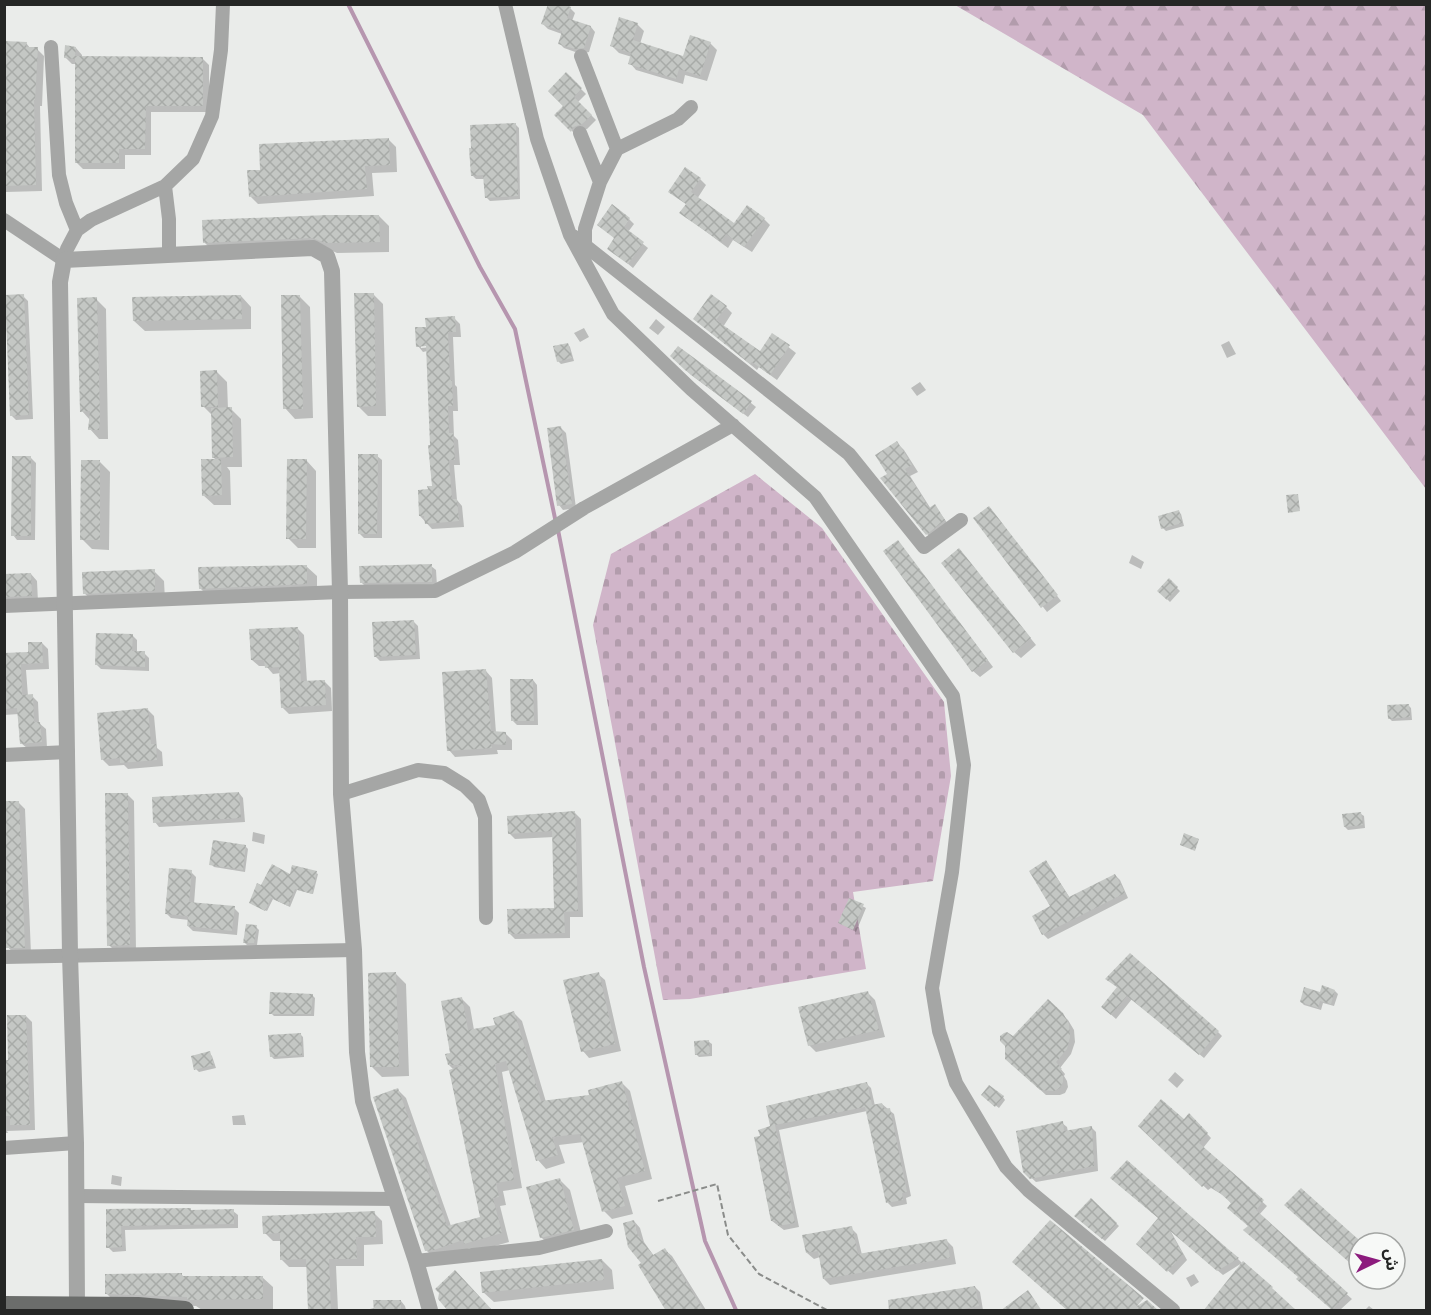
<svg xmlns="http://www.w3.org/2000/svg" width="1431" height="1315" font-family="'Varela Round','Noto Sans Arabic',sans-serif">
<defs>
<pattern id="forest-firs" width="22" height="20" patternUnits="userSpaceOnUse" patternTransform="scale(1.5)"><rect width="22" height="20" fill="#d0b5c9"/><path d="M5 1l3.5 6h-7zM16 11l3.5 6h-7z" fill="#b29cac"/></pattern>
<pattern id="cemetery-stones" width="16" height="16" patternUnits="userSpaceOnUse" patternTransform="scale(1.5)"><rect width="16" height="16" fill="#d0b5c9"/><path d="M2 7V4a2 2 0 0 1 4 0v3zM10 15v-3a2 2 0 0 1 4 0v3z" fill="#b29cac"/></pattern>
<pattern id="building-cross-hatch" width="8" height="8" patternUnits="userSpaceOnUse" patternTransform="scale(1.5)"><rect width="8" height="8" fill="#c4c7c4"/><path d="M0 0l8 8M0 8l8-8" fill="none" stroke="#a8aba8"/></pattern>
</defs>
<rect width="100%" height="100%" fill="#eaecea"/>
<!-- forest -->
<path fill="url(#forest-firs)" d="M955,5H1426V489L1143,115Z"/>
<!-- cemetery -->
<path fill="url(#cemetery-stones)" d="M755,474L822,528L944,702L951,776L933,881L853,892L866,969L690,999L663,1000L593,625L611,554Z"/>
<!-- shadow -->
<path fill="#0003" fill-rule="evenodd" d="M570,8L575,13L572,21L591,27L595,32L589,52L581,54L564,48L559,43L562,34L548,29L543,24Z
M637,24L644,31L640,44L684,58L710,43L717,50L707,81L685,75L683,84L636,70L630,63L632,57L619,53L612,46Z
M4,42L26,43L31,49H37L44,56L42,106H40L42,191L6,192L4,190Z
M76,48L82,55V57L202,58L209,65V112H151V155H125V169H83L76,162L77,64H72L65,57Z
M566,74L586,94L578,102L596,120L587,129L578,132L576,135L556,115L565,106Z
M516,125L519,128L520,199L490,201L487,198L485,179H476L473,176Z
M388,139L396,147L397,172L372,173L374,196L258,204L251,197L262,171Z
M700,179L706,185L697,199L735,225L764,219L770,225L752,252L733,240L728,248L681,213L687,205L670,191Z
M379,216L389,226V252L337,253L324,247L214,252L204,242Z
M629,219L634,224L628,232L648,248L633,268L609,248Z
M373,294L383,304L386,416H368L358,406Z
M23,296L28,301L33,419L16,420L11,415Z
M241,296L251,307V329L145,331L134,321Z
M300,297L310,307L313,418L295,419L285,408Z
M96,299L106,309L108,439H99L90,429V420L82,411Z
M726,307L732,313L723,327L760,353L773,335L796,353L777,380L759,367L757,370L700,323Z
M454,318L460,324L461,337H453L455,385L457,387L458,411H453L454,436L458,440L460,465H454L457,500L462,506L464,527L432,529L420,516L429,491L433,487L427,351L423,352L418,346L427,328ZM421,345L433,347L421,348Z
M656,319L665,327L658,335L649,328Z
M584,328L589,337L580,342L574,333Z
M1229,341L1236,354L1227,358L1221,345Z
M568,344L570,347L574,361L561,364L558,361Z
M678,348L751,403L756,407L748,417L691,375L672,356Z
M217,372L227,382L228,409H231L241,419L242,467H227L230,471L231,505H214L203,495L217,461L213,457V416L203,406Z
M920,382L926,390L917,396L911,388Z
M561,428L566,433L576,508L563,510L559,505Z
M897,443L904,450L918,472L910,476L931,509L935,506L951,528L933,540L927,534L889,475Z
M377,456L382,460V538H364L359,533Z
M31,458L36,463L35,540H17L13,535Z
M306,460L316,471V548H298L288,538Z
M100,462L110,472L109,550L92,549L82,539Z
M1178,511L1181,514L1184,526L1166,531L1163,528Z
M993,512L1061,601L1047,612L975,519Z
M898,542L993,667L980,677L973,671Z
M1132,555L1144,562L1141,569L1129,563Z
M965,557L1036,645L1021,658L1014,652Z
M306,566L317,576V594L210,598L200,588Z
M431,566L436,570L437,586L366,587L361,582Z
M154,571L164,581L165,600L95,603L84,593Z
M31,574L37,581L38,602L4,604V576Z
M1169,580L1180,591L1170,602L1159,591Z
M413,621L418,626L420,659L380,661L375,656Z
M297,628L304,635L307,682L324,681L331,688L332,711L289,714L282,707L281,673L273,674L266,666H259L252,660Z
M132,635L137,640V653H144L149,658V671L101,669L96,664Z
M42,643L48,649L49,669L26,670L28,696H32L38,702L39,723L46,729L47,748L28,749L21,743L19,714L4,715V655L30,654Z
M486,671L492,678L496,733L506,734L512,740V750H497L498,754L455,757L449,750Z
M533,680L537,685L538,725H517L512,720Z
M1408,705L1411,708L1412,720L1392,721L1389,718Z
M148,710L154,716L157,748L162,752L163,766L128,769L124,765L109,766L102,759Z
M239,793L243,798L245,822L159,827L155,822Z
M127,794L134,801L136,952H116L109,945Z
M18,802L25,809L31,954H14L8,947L4,871V803Z
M575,813L581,819L583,917H570V938L515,939L509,933L556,909L554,837L515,839L509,833Z
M1361,814L1364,816L1365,828L1348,830L1345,827Z
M253,832L265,835L264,844L252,841Z
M246,847L248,849L245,872L214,867L211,864Z
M1050,867L1070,898L1115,875L1120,880L1128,898L1048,939L1043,934L1053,907Z
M191,872L196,877L194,904L234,908L239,913L237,935L193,931L188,926L189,920L171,918L166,913Z
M316,873L318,874L313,894L297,890L290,907L273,899L267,911L252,904L262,887L291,876Z
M850,900L866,908L856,932L840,923Z
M256,927L259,930L257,945H247L244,942Z
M396,974L406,984L409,1076L382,1077L372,1067Z
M598,974L605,980L621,1051L589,1058L583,1051Z
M1112,983L1218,1032L1222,1036L1204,1058L1132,999L1116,1019L1107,1011L1118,988Z
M1335,991L1338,994L1334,1006L1323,1003L1321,1010L1304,1005L1301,1002Z
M868,993L875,1000L885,1037L816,1052L809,1045Z
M312,995L315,998L314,1016H274L271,1013Z
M462,999L470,1007L474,1030L497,1026L514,1013L522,1021L546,1102L591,1096L622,1083L630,1091L652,1179L625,1186L633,1214L612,1219L604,1211L584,1142L559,1145L565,1163L546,1169L538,1160L510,1070L502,1072L522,1188L503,1191L506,1205L500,1206L509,1242L474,1252L470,1248L443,1258L435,1259L426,1250L398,1090L406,1098L451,1226L481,1218L454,1070L449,1065Z
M1048,1001L1068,1020L1074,1030L1075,1042L1071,1054L1060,1068L1065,1074L1064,1076L1067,1081L1068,1087L1065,1093L1060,1095H1046L1012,1064L1014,1038Z
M26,1016L32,1022L35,1130L7,1131L8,1133H4V1070Z
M300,1034L303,1037L304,1057L274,1059L271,1056Z
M709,1042L712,1044V1056L699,1057L696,1054Z
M209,1053L212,1056L216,1068L199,1072L196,1069Z
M1175,1072L1184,1080L1177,1088L1168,1080Z
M866,1083L871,1088L875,1106L882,1104L894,1114L911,1196L906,1198L907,1204L892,1207L887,1202L867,1111L779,1130L799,1227L784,1230L772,1221L762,1137L772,1127L767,1107Z
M1003,1097L1005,1100L999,1108L986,1098Z
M244,1115L246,1125H233L232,1116Z
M1194,1120L1211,1138L1203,1148L1267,1206L1259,1215L1352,1299L1340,1310H1334L1303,1284L1300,1278L1249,1226L1226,1197L1211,1188L1208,1190L1140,1126Z
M1062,1123L1067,1127L1068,1132L1092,1128L1096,1132L1098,1171L1036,1182L1024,1171Z
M1127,1162L1238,1259L1242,1263L1223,1275L1170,1230L1187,1260L1173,1275L1142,1248L1160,1218Z
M112,1175L122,1177L121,1186L111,1184Z
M560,1180L570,1190L583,1240L552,1248L541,1237Z
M1091,1200L1119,1226L1105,1241L1079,1219Z
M107,1211H233L238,1215V1228L125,1230L126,1251L113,1252L108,1247Z
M374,1213L382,1221L383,1244L364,1245V1266H336L338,1310H309L307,1267H289L281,1259V1241H273L265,1233Z
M634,1221L640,1228L644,1242L654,1256L665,1250L672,1256L706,1310H668L643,1264Z
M851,1228L857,1234L862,1255L947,1241L953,1247L956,1264L830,1285L824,1279L820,1257L814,1259L807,1253Z
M602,1260L612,1270L614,1289L494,1302L483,1292Z
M181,1274L185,1278L262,1277L273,1287V1309L202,1310L196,1306L117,1304L107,1294Z
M1194,1274L1199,1282L1191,1287L1186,1278Z
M975,1287L980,1292L983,1310H891Z
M401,1301L405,1306L406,1310H366Z
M1369,1306L1374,1310H1365Z"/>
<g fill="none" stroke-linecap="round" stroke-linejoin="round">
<!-- stream -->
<path stroke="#b696af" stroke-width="4" d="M348,4L480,267L515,329L556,523
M558,530L644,967L705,1241L736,1310"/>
</g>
<!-- building -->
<path fill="url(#building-cross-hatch)" d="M548,4H563L571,7L567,18L591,26L584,48L575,49L558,44L562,31L541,24Z
M619,17L638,23L633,40L683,56L690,35L711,42L700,76L679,69L676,79L628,64L631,53L610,46Z
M4,41L27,42L26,47H38L35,100H34L36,185L4,186Z
M65,45L76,47L75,56L203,57V106H146L145,149H119V163H75V56V59L64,58Z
M566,72L582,88L574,97L592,115L582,124L573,127L571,132L554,115L563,106L548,91Z
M516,123L518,196L485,198L483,175L471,176L469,148H471L470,125Z
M389,138L390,165L365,166L367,189L249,197L247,170H260L259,144Z
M685,167L701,178L691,192L734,223L747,205L765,218L744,247L726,234L721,242L679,213L686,204L668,192Z
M612,204L630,218L624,227L644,242L628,264L607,249L614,238L597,225Z
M328,215H379L380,242L326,243L312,238L203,243L202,220Z
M354,293H374L376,406L357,407Z
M24,294L29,415L10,416L5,295Z
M711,294L727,306L716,320L760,351L772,333L790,345L770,375L752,362L750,364L693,319Z
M241,295L242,319L133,321L132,297Z
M281,295H300L303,409H283Z
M97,297L100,420L99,430H88L90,411L80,412L77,298Z
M455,316L456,332H448L450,380H452L453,406H448L449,433H453L455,460H449L452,499H457L459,521L425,524L424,516H419L418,490L428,489L427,486H432L428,445H430L426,346L416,347L415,327H426L425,318Z
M568,343L572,358L557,362L553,346Z
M678,346L752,401L743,414L685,370L670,356Z
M217,370L218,407H201L200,371Z
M232,407L233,457L212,458L211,408Z
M561,426L572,504L557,506L547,428Z
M897,441L912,465L905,469L929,508L935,504L945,520L926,535L880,478L887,474L875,455Z
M358,454H378L377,534H358Z
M12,456H31V536H11Z
M201,459H221L222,495L202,496Z
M287,459H307L306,539H286Z
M81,460H100V540H80Z
M1298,494L1300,511L1288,513L1286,495Z
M989,506L1058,595L1041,608L973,518Z
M1179,510L1182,523L1161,529L1158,516Z
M898,540L988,660L972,672L883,551Z
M959,548L1031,638L1013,653L941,563Z
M432,564V582L360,583L359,566Z
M307,565V584L199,589L198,567Z
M155,569V591L83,594L82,572Z
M31,573L32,596L4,597V574Z
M1169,578L1178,587L1167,600L1157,591Z
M414,620L416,655L374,657L372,622Z
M298,627L301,681L325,680L326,705L281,708L279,667L265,668L264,660H251L249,629Z
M96,633L133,634L132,651H145V667L95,665Z
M28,642H42L43,663L21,664L22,695L33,694L34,722H40L42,742L20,744L17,708L4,709V653L28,652Z
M486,669L491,731L506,732V745L491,744L492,748L447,751L442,672Z
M510,679H533L534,721H511Z
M1409,704L1410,717L1388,719L1387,705Z
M148,708L151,744H156L157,760L120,763V758L101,760L97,713Z
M239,792L241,818L153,823L152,797Z
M105,793H128L130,945L107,946Z
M4,801H19L25,948H6Z
M575,811L578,911L564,912L565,933L508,934L507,909L554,908L552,831L508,834L507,816Z
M1361,812L1363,825L1344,827L1342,814Z
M1184,833L1199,839L1195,851L1180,845Z
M213,840L246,845L243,870L209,865Z
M1046,860L1069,897L1115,874L1125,893L1042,935L1032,916L1050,906L1029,871Z
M272,864L290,874L292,865L317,871L312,894L295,889L288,906L271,898L265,911L249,903L257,883L261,885Z
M169,868L192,870L189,902L235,906L232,931L187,926L188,916L165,914Z
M849,898L864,904L853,930L838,923Z
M246,924L257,925L254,943H243Z
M1130,953L1219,1031L1199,1055L1127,996L1111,1015L1101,1007L1117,987L1105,979Z
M396,972L399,1067H370L368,973Z
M599,972L615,1044L581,1052L563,980Z
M1322,985L1335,990L1331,1004L1320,1001L1318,1008L1300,1002L1304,987L1320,992Z
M868,991L879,1030L808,1046L798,1007Z
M270,992L313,994L311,1014H269Z
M462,997L468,1030L495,1025L493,1018L514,1011L541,1101L589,1095L588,1090L622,1081L645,1171L617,1178L625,1206L602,1212L580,1134L552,1137L558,1155L536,1161L506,1061L495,1064L514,1180L496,1183L499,1197L493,1198L502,1233L464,1244L463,1240L434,1250L425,1251L373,1097L398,1088L447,1226L480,1217L449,1070L463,1065H448L445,1054L450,1053L441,1001Z
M1048,999L1063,1013L1069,1024L1070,1037L1067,1049L1056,1062L1062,1069L1060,1070L1063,1075V1082L1060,1088L1054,1091L1040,1090L1005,1059V1046L1000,1041V1036L1004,1033L1007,1032L1013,1036Z
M7,1015H26L30,1125H10V1116H4V1060H8Z
M301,1033L302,1055L270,1057L268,1035Z
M709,1040L710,1054L695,1055L694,1041Z
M210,1051L214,1065L194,1070L191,1056Z
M867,1082L872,1105L882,1103L884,1109L890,1108L907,1192L902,1193L903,1200L886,1203L865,1107L775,1125L795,1223L778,1226L777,1221H771L754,1137L760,1136L758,1130L770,1126L766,1106Z
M989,1085L1004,1096L995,1107L981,1095Z
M1161,1099L1184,1119L1189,1113L1208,1133L1199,1143L1264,1200L1256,1210L1348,1293L1332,1310L1296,1279L1298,1277L1243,1230L1248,1226L1227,1208L1231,1203L1220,1193L1206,1184L1202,1187L1138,1126Z
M1063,1121L1064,1131L1092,1126L1094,1166L1030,1179L1023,1172L1016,1131Z
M1127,1160L1228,1249L1239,1258L1217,1271L1169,1230L1183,1254L1167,1272L1136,1244L1158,1218L1110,1178Z
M560,1178L574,1230L540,1238L526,1187Z
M1301,1188L1359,1240V1271L1284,1205Z
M1091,1198L1117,1223L1102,1239L1074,1216Z
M191,1208V1210L234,1209V1224L121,1226L122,1247L106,1248V1209Z
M375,1211L376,1237H356L357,1259H329L331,1311H308L306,1259L280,1260V1233L263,1234L262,1216Z
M634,1220L637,1234L653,1255L665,1248L704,1311H666L638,1265L641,1263L628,1247L623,1223Z
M1050,1220L1144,1298L1137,1306L1147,1300L1159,1311H1068L1012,1262Z
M852,1226L858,1254L947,1239L950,1258L823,1279L818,1251L806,1253L802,1235Z
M602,1259L604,1280L482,1293L480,1272Z
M1243,1261L1273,1287L1272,1288L1297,1311H1203Z
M455,1270L493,1311H448L438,1299L439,1293L435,1289Z
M182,1273V1276H263V1299L190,1300L187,1299V1297L105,1294V1274Z
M975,1286L979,1306L953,1311H889L888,1300Z
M1028,1290L1042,1311H1000Z
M373,1300H401V1311H374Z"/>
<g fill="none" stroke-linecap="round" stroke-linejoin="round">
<!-- path -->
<path stroke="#8a8c8a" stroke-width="2" stroke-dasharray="6 3" stroke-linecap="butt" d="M658,1201L717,1184L728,1235L759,1274L827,1310"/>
<!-- minor -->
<path stroke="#a5a6a5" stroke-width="14" d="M505,4L537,139L570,235L613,314L691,389L815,497L953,696L964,765L952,872L932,988L939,1031L956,1083L1006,1167L1028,1190L1173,1310
M51,47L59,175L66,203L77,230
M581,56L617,149
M580,133L600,182
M165,186L169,219V255
M4,220L64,260L67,249L77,230L91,220L165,186L193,159L212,116L221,50L223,4
M573,236L849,454L924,547L961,520
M585,244V229L600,182L617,149L678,119L691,107
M4,606L340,592L435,591L515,552L584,508L733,425
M4,755L68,752
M341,794L418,770L444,773L465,786L479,800L485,817L486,918
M4,957L354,950
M4,1148L76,1143
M76,1196L396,1199
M416,1261L539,1248L606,1231"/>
<!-- tertiary -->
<path stroke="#a5a6a5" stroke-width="16" d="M77,1305L76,1143L70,955L60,282L64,260L313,248L327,256L332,271L340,592L341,794L354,950L357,1052L363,1101L416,1261L430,1310"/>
<!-- primary -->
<path stroke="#6b6d6b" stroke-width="18" d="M4,1305L138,1306L185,1310"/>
</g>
<!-- border -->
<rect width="1431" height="1315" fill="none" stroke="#252625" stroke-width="12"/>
<!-- north arrow -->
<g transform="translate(1377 1261) rotate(85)"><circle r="28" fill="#f7f9f7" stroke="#a3a5a3" stroke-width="1.5"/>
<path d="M0-4.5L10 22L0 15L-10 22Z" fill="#8c1b7d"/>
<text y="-9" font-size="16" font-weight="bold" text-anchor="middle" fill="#252625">ش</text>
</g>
</svg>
